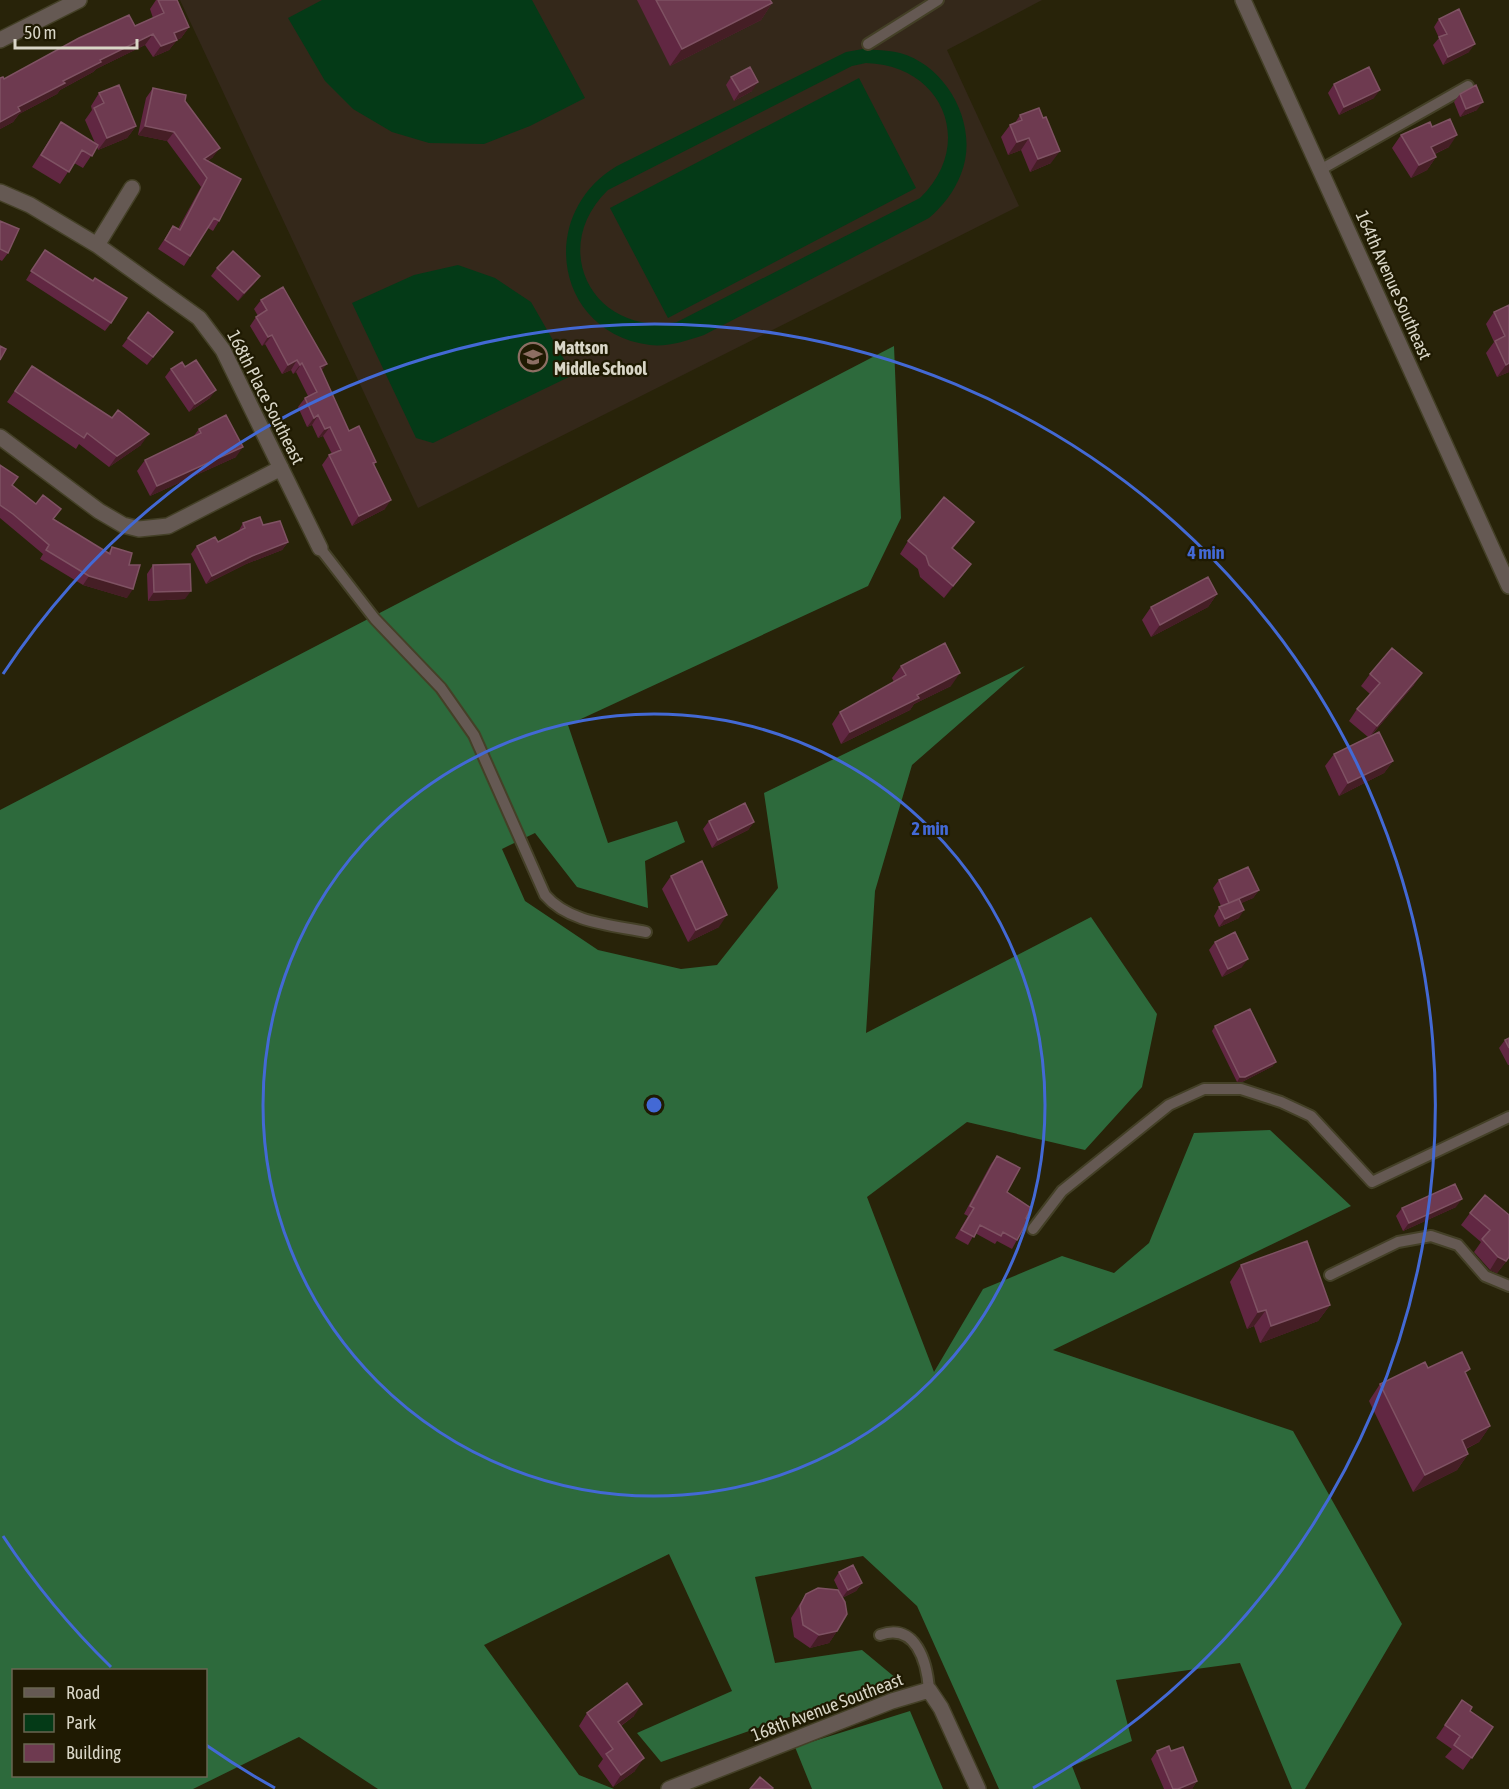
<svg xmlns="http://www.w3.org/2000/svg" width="1509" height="1789" font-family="'Asap Condensed',sans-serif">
<rect width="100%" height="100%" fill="#282309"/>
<!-- education -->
<path fill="#34281a" d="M180,0H1042L947,50L1019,206L418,508Z"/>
<!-- green -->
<path fill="#043a17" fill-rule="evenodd" d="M322,0H532L585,98L530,126L484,144L429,143L392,132L353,109L325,81L288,18Z
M863,49C875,50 888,50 900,53C948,66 980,127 961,174C954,192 943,206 929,218L704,335C686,341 668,347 650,345C555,333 536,214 617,166L846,52ZM866,63C943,65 976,144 920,198L677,322C594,337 547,249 608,190L852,66Z
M859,78L916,188L668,318L610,208Z
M458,265L495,278L531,302L573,375L433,443L416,438L352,303L414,275Z"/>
<!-- forest -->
<path fill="#2d6a3c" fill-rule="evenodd" d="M894,346L901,518L868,586L568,725L608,843L677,821L685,842L645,861L648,908L577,887L535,833L502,849L525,901L598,950L681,969L717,965L778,888L764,793L1025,666L912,765L875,891L866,1033L1091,917L1157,1014L1142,1087L1085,1150L967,1122L867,1197L934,1372L983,1289L1062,1256L1114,1273L1149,1243L1194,1133L1270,1130L1351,1206L1053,1350L1293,1431L1402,1624L1305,1789H1292L1240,1663L1116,1680L1132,1741L1072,1766L1081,1789H999L917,1606L863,1556L755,1577L775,1663L862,1650L897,1679L661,1762L637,1733L732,1691L669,1554L484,1645L579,1775L614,1789H378L299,1737L193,1789H0V810ZM14,1670H206V1776H14Z
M910,1711L943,1789H812L795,1747Z"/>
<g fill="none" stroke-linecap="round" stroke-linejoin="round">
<!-- service casing -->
<g stroke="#444027" stroke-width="14">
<path id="service" d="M868,44L938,0
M1320,170L1468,86
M320,548L375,619L441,688L474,735L545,895C569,923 612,925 646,932
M1033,1229L1062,1191L1169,1105L1204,1089H1241L1281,1102L1311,1116L1372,1182L1509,1117
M1330,1275L1398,1242L1431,1236L1458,1245L1485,1276L1509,1286
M880,1635C916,1622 927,1662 929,1690"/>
</g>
<!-- minor casing -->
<g stroke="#444027" stroke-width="18">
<path id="minor" d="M0,40L79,0
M0,192L30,205L97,245L199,318L223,350L320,548
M97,245L132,188
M0,437L99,511L123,525L139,529L168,526L281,468
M669,1789L892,1701L929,1690L941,1708L978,1789"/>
</g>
<!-- tertiary casing -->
<g stroke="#444027" stroke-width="18">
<path id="tertiary" d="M1243,0L1509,586"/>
</g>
<!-- service -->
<use href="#service" stroke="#655953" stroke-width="10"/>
<!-- minor -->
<use href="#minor" stroke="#655953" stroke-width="15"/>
<!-- tertiary -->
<use href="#tertiary" stroke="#655953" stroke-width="15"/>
</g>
<!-- wall -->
<path fill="#612742" d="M156,0H177L189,27L181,38L177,40L169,50L153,57L145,45L96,69L93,72L60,90L57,94L19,114L13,122L0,129V78L4,79L153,18L150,9Z
M637,0H770L772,3L761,20L670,66Z
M1439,19L1469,52L1443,65L1433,45L1439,38L1434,27Z
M731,77L752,91L734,101L726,85Z
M1334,84L1374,98L1339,115L1328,93Z
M153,88L185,101L213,157L208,161L219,221L213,231L208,228L184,266L158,249L173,226L178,229L201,187L167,141L138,135L146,98Z
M99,93L136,126L127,138L98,150L97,147L83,168L74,163L60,184L32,167L61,122L95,143L85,120L92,110L91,106Z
M1460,94L1477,110L1460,117L1454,102Z
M1020,115L1051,163L1030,172L1021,150L1008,155L1001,137L1010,125L1015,123Z
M1432,127L1449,147L1435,154L1436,157L1427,170L1411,178L1392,148L1401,135Z
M0,221L8,253L2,261L0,260Z
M45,250L93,281L111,323L105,331L26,280Z
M217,268L260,276L254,284L238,301L211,276Z
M261,300L321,371L349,431L376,462L374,465L385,509L352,526L322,465L329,455L332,454L323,436L318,438L312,425L307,427L298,407L305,398L308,396L296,372L293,374L291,370L282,374L265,344L262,346L250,326L256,317L258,316L254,309Z
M1509,305V372L1497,377L1486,353L1494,342L1486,324L1494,312Z
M128,338L167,340L147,365L122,346Z
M32,366L141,445L109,467L79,444L76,449L7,402Z
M185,367L210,398L189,412L165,377L171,369Z
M199,429L236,457L150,496L137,471L145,460L193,437Z
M0,465L12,485L54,519L108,553L112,547L129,565L127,598L83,585L40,559L43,554L0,518Z
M974,522L952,549L971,564L944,598L920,577L918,569L900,554L908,541Z
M243,523L263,525L288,542L282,550L246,564L206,584L191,554L197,546L218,542L238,532Z
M153,565L185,599L148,601L147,574Z
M1217,594L1208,607L1151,637L1142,620L1151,607Z
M901,666L951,686L914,704L910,710L841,744L832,724L840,712L894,682L892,678Z
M1370,674L1414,685L1371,736L1393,761L1384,773L1339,796L1325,766L1334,754L1368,737L1349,721L1357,709L1370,694L1361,686Z
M709,821L754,822L748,830L712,848L703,829Z
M671,876L719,927L688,942L662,889Z
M1219,880L1259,890L1253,898L1241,903L1239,918L1219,927L1214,916L1219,907L1221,906L1213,888Z
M1215,942L1242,967L1222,977L1209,950Z
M1215,1026L1273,1066L1242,1082H1237L1212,1031Z
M1509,1038V1065H1508L1499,1048L1505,1040Z
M997,1156L1007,1192L1026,1218L1017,1240L1012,1249L997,1241L995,1244L975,1233L968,1245L955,1238L968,1216L964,1214L991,1164Z
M1456,1207L1403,1231L1396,1216L1402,1208Z
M1470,1213L1509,1215V1258L1497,1273L1490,1270L1474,1252L1481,1242L1461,1225Z
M1241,1265L1330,1305L1318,1321L1260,1343L1254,1326L1247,1329L1230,1282Z
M1428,1368L1466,1375L1490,1426L1479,1442L1466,1449L1468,1454L1457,1470L1413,1492L1369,1401L1380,1384Z
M839,1572L862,1583L856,1591L842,1598L837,1631L829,1643L810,1648L794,1637L791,1618L806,1594L841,1595L834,1580Z
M1462,1700L1470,1711L1493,1727L1463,1770L1445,1757L1452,1749L1436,1738Z
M587,1713L634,1716L621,1726L635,1771L613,1787L598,1766L603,1759L579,1726Z
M1157,1751H1171L1197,1781L1192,1789H1164L1151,1759Z"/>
<!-- shaded-wall -->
<path fill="#451e25" d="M772,3L761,20L670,66L682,49Z
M189,27L181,38L166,44L174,33Z
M153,34L145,45L96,69L93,72L60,90L57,94L19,114L13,122L0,129V122L18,107L100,60Z
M177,40L169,50L153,57L161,46Z
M1475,44L1469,52L1443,65L1448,57Z
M758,82L752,91L734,101L740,92Z
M1380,90L1374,98L1339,115L1344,107Z
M1483,102L1477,110L1460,117L1466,109Z
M136,126L127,138L98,150L107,138Z
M145,126L174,132L167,141L138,135Z
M1457,135L1449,147L1423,159L1431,147Z
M1029,138L1021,150L1008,155L1017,142Z
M220,148L213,157L200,167L204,159Z
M1060,151L1051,163L1030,172L1038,159Z
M1436,157L1427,170L1411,178L1419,165Z
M260,276L254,284L238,301L244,293Z
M272,335L265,344L262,346L268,337Z
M297,360L291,370L282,374L288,365Z
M302,363L296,372L293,374L300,365Z
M1509,363V372L1497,377L1506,365Z
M327,364L320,373V367Z
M216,390L210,398L189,412L195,404Z
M318,415L312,425L307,427L314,418Z
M330,427L323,436L318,438L325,429Z
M149,434L141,445L109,467L117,456Z
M243,447L236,457L150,496L157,486Z
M391,500L385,509L352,526L359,516Z
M974,522L965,534L943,561L952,548Z
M288,542L282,550L246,564L206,584L212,576L252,556Z
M971,564L962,576L944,598L953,586Z
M89,576L133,589L127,598L83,585Z
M191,591L185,599L148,601L154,592Z
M1217,594L1208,607L1151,637L1160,625Z
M960,673L951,686L914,704L910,710L841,744L850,732L917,695Z
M1422,673L1414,685L1369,738L1377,726Z
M1393,761L1384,773L1339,796L1348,783Z
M754,822L748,830L712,848L718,840Z
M1259,890L1253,898L1224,911L1229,903Z
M1244,910L1239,918L1219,927L1225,919Z
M727,915L719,927L688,942L696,930Z
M1248,959L1242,967L1222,977L1228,969Z
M1276,1062L1273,1066L1242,1082H1237L1240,1077Z
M1462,1199L1456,1207L1403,1231L1409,1223Z
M1498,1257H1509V1258L1497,1273L1490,1270Z
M1330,1305L1318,1321L1260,1343L1271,1326Z
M1266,1310L1254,1326L1247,1329L1258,1312Z
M1490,1426L1479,1442L1450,1456L1462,1440Z
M1468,1454L1457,1470L1413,1492L1425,1475Z
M862,1583L856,1591L842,1598L848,1590Z
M837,1631L829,1643L810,1648L819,1635Z
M642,1704L634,1716L609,1734L618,1722Z
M644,1758L635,1771L613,1787L621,1775Z
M1197,1781L1192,1789H1178Z"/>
<!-- building -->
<path fill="#6e3a50" stroke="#7f5263" stroke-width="1.5" d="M158,0H177L189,27L174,33L177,40L161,46L153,34L100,60L101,62L63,81L65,83L18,107L20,111L0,122V78L3,77L4,79L79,38L129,15L135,26L164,13Z
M656,0H770L772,3L682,49Z
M1459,9L1475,44L1448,57L1439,37L1447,34L1439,19Z
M750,67L758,82L740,92L731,77Z
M1369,67L1380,90L1344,107L1334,84Z
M119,85L136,126L107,138L94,108L104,103L99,93Z
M1476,85L1483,102L1466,109L1460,94Z
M153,88L186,95L185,101L220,148L204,159L241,179L219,221L214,218L190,256L165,240L173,226L180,230L207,178L174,132L145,126Z
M1039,108L1043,118L1046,117L1060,151L1038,159L1029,138L1017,142L1010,125L1022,120L1020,115Z
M1450,119L1457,135L1431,147L1436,157L1419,165L1401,135L1430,122L1432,127Z
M61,122L98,145L92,156L82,150L69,172L41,155Z
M0,221L19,229L8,253L0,249Z
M45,250L93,281L95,278L127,298L111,323L31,271Z
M233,251L260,276L244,293L217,268Z
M283,287L327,364L320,367L349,431L359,426L376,462L373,463L391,500L359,516L329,455L341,450L330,427L325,429L318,415L314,418L305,398L317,392L302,363L300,365L297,360L288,365L272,335L268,337L256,317L267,310L261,300Z
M1509,305V363L1506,365L1495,341L1505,336L1494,312Z
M148,312L173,332L153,357L128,338Z
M0,346L6,349L0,360Z
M196,360L216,390L195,404L171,369L182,362L185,367Z
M32,366L112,418L118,410L149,434L117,456L87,433L84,438L15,391Z
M226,415L243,447L157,486L145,460L201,433L199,429Z
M0,465L18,477L12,485L36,504L43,495L61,509L53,519L110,554L112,547L132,553L129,565H140L133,589L89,576L46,550L49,545L13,514L0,505Z
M944,497L974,522L952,548L971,564L953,586L929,565L926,556L908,541Z
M260,517L263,525L280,521L288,542L252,556L212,576L197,546L215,537L218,542L245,528L243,523Z
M190,564L191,591L154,592L153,565Z
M1208,577L1217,594L1160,625L1151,607Z
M945,643L960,673L917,695L919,698L850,732L840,712L906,675L901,666Z
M1392,648L1422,673L1377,726L1357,709L1380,683L1370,674Z
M1379,732L1393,761L1348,783L1334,754Z
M745,803L754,822L718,840L709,821Z
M702,861L727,915L696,930L671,876Z
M1248,867L1259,890L1229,903L1219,880Z
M1239,899L1244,910L1225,919L1219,907Z
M1235,932L1248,959L1228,969L1215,942Z
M1250,1009L1276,1062L1245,1077H1240L1215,1026Z
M1509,1038V1048L1505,1040Z
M997,1156L1020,1168L1007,1192L1031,1208L1026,1218L1028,1220L1017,1240L1003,1232L1001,1236L980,1225L974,1237L961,1230L974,1208L970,1206Z
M1455,1184L1462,1199L1409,1223L1402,1208Z
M1485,1195L1509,1215V1257L1506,1261L1498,1257L1482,1239L1490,1230L1470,1213Z
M1307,1241L1330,1305L1271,1326L1266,1310L1258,1312L1241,1265Z
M1462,1352L1470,1369L1465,1372L1490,1426L1462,1440L1468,1454L1425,1475L1380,1384L1425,1362L1428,1368Z
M853,1565L862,1583L848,1590L839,1572Z
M818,1588L838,1590L845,1602L847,1614L837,1631L819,1635L803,1625L800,1606L806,1594Z
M627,1683L642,1704L618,1722L644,1758L621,1775L606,1754L613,1749L587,1713Z
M1462,1700L1472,1707L1470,1711L1493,1727L1472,1758L1454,1745L1460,1736L1445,1725Z
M1169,1746L1171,1751L1183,1747L1197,1781L1178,1789H1173L1157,1751Z
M760,1777L773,1788L772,1789H750Z"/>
<!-- distance rings -->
<g fill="none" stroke="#4369d5" stroke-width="3">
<circle cx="654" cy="1105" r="391"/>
<path d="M275 1788A781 781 0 0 1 206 1745M111 1667A781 781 0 0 1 3 1536M3 674A781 781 0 1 1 1033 1788"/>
</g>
<!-- icons -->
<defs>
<g id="school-ring" transform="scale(1.5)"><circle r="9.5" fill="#1f1a02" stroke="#8d6e63" stroke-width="1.5"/><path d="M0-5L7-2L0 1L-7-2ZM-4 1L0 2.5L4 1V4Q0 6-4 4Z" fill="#8d6e63"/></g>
</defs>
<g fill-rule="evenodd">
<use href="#school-ring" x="533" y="357"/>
</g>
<g text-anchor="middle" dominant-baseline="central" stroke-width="4.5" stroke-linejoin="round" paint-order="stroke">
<!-- street labels -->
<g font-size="18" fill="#d9d6c7" stroke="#1f1a02">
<text transform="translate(1394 285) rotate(66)">164th Avenue Southeast</text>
<text transform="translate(266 397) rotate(63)">168th Place Southeast</text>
<text transform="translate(827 1707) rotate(-21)">168th Avenue Southeast</text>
</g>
<!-- poi labels -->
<g font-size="18" font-weight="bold" fill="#d9d6c7" stroke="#1f1a02" text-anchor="start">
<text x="554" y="347">Mattson<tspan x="554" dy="21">Middle School</tspan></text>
</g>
</g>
<circle cx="654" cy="1105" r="9" fill="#4369d5" stroke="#1f1a02" stroke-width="3"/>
<g font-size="18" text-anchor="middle" font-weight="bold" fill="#4369d5" stroke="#1f1a02" stroke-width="4.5" stroke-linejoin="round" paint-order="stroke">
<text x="1206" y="559">4 min</text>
<text x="930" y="835">2 min</text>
</g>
<!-- legend -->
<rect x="12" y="1669" width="195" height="108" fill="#1f1a02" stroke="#696551" stroke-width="1.5"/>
<rect x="24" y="1688" width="30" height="9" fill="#655953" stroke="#696551" stroke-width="1.5"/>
<text x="66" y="1699" font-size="18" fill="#d9d6c7">Road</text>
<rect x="24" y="1714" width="30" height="18" fill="#043a17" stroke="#696551" stroke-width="1.5"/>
<text x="66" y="1729" font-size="18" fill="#d9d6c7">Park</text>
<rect x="24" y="1744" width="30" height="18" fill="#6e3a50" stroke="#696551" stroke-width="1.5"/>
<text x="66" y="1759" font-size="18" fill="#d9d6c7">Building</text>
<!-- scale -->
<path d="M15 39v9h122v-9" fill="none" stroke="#d9d6c7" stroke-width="3"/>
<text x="24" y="39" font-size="18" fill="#d9d6c7" stroke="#1f1a02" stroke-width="4.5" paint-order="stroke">50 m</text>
</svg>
